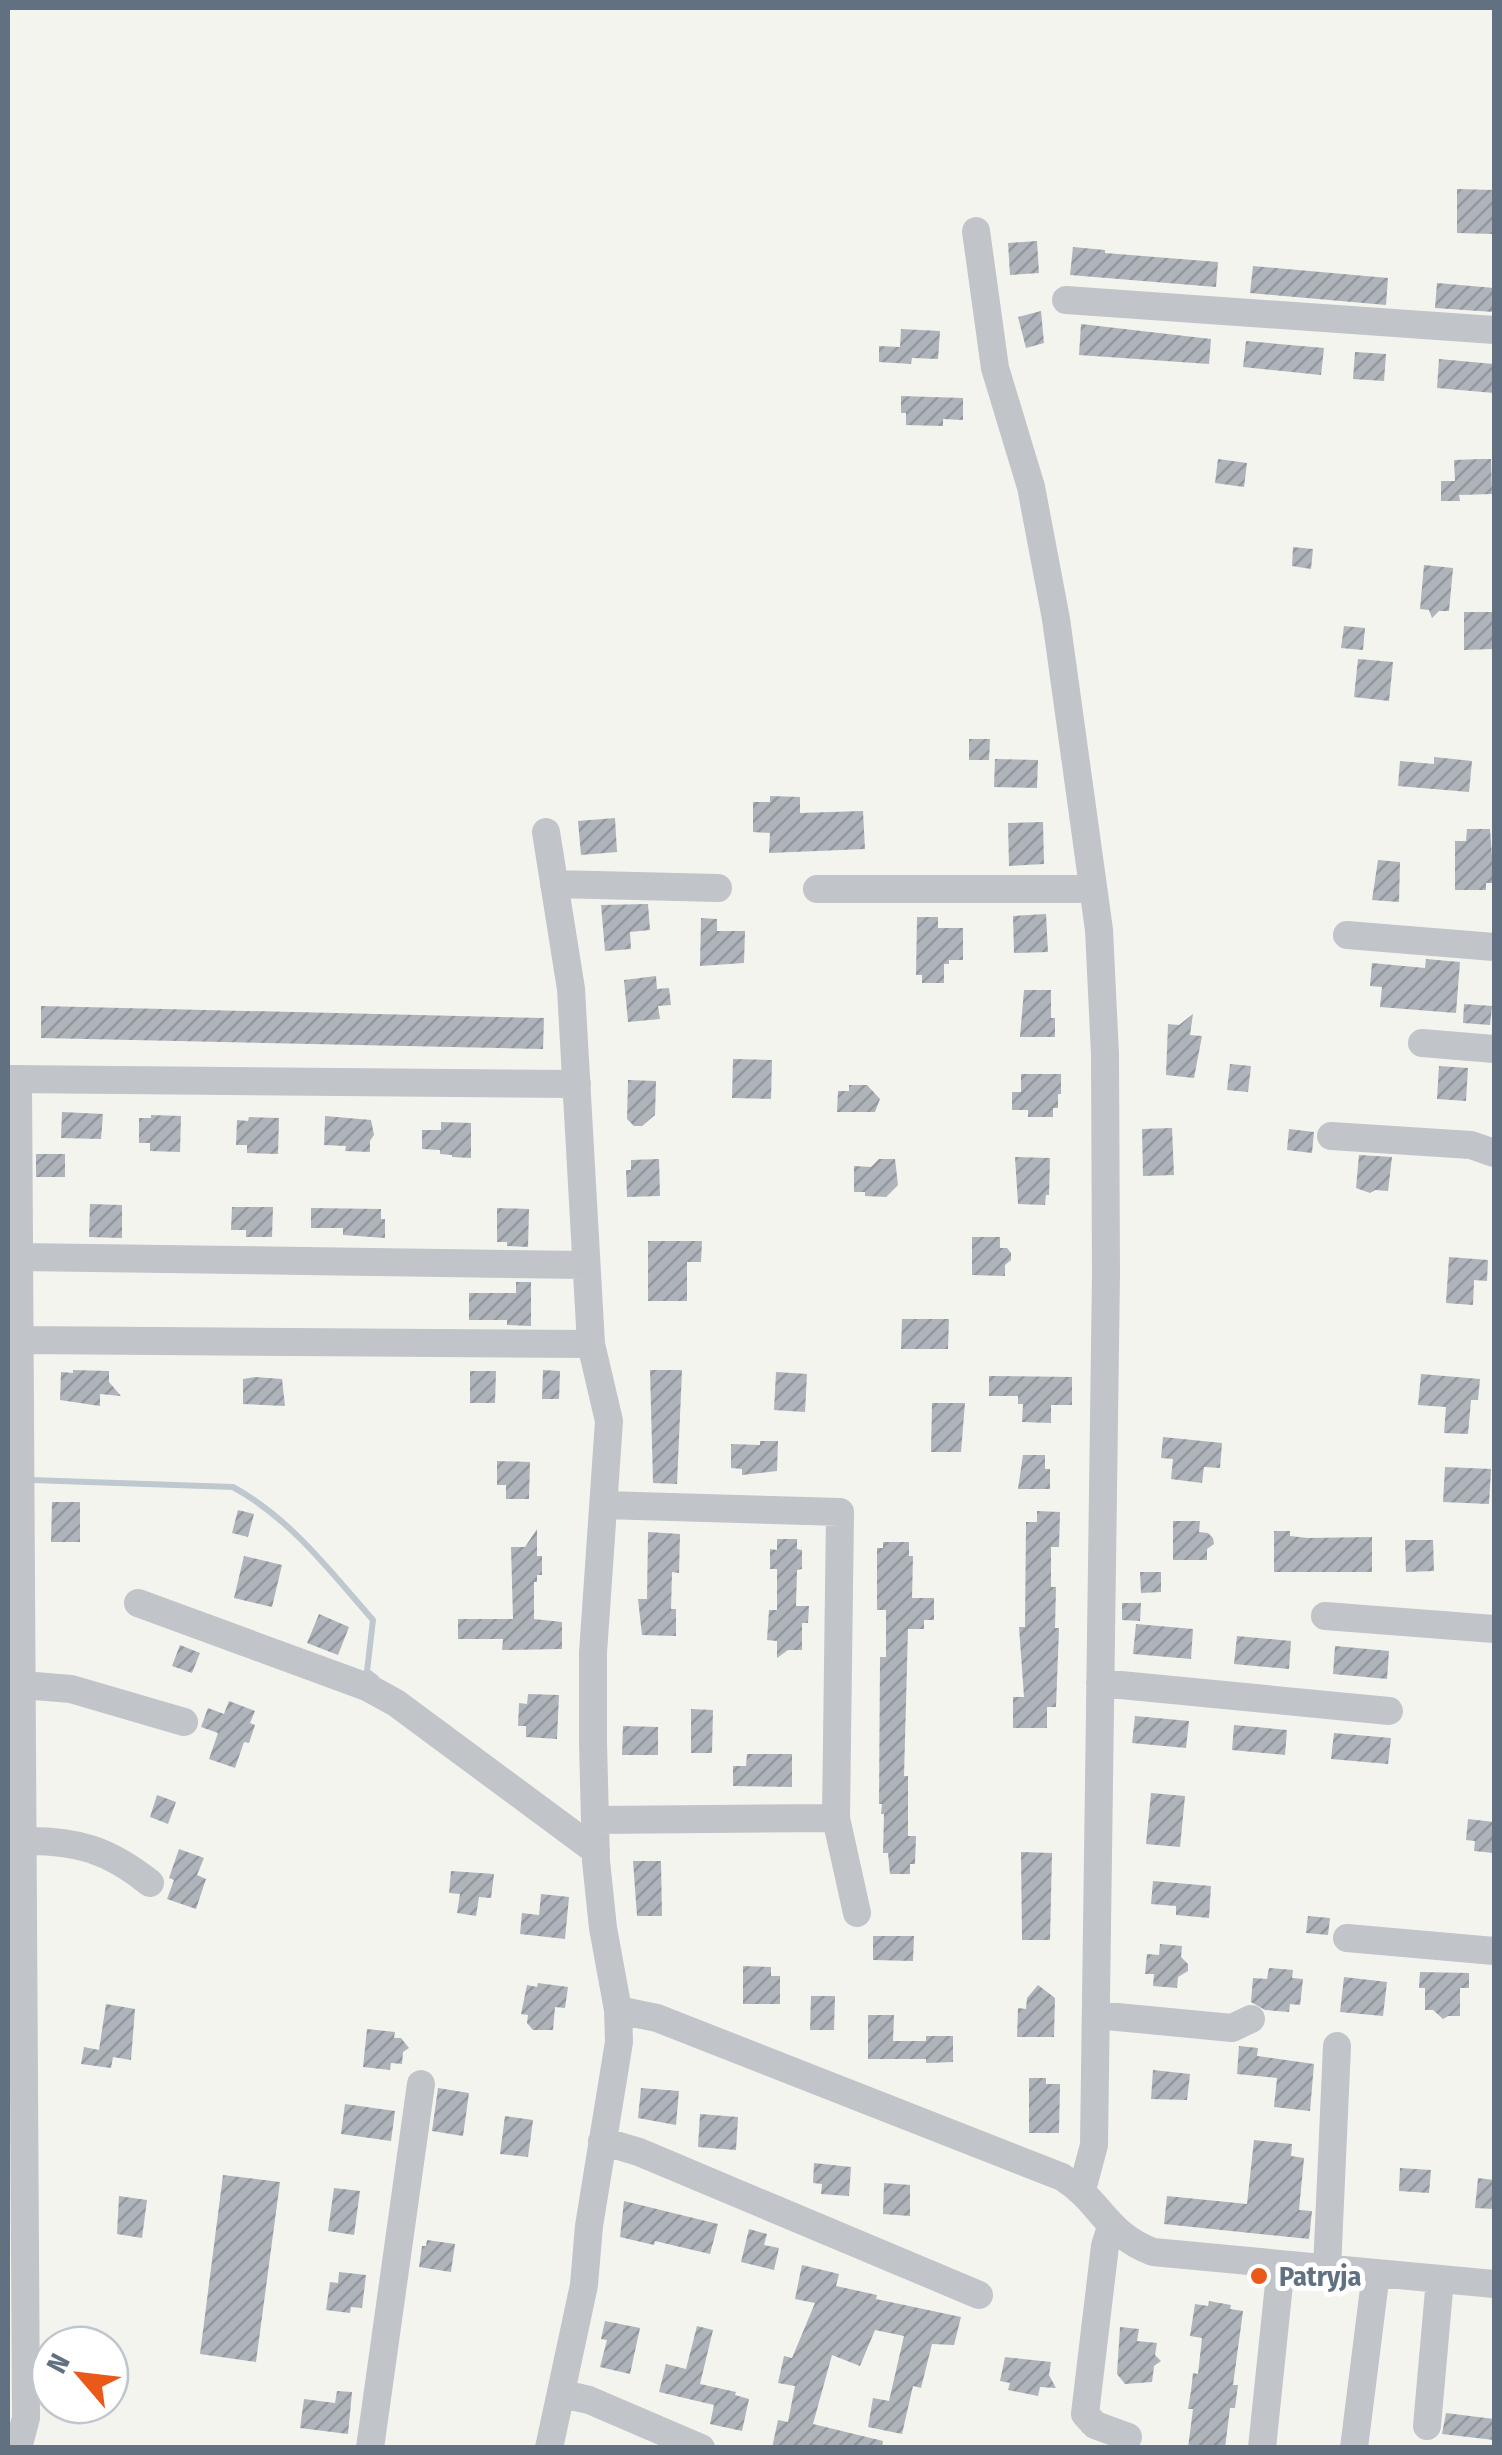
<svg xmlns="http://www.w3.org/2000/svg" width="1502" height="2455" font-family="'Fira Sans Condensed',sans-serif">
<defs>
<pattern id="building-hatch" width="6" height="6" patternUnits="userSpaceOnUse" patternTransform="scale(2.5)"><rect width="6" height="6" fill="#aeb4ba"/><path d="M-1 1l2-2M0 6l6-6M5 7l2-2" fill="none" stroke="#91979d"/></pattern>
</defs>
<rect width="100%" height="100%" fill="#f4f4ef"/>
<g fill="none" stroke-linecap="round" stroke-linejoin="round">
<!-- stream -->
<path stroke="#bfc8ce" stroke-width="6" d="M31,1480L233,1487C291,1519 330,1571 373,1620L367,1671L376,1678"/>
</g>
<!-- building -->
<path fill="url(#building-hatch)" d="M1457,189L1494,190L1493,234L1457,233Z
M1037,241L1039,273L1010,275L1008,243Z
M1073,247L1105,250V253L1218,262L1216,287L1070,275Z
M1253,266L1388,278L1386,305L1250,293Z
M1437,283L1494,288V312L1435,308Z
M1041,311L1044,343L1026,348L1018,317Z
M1081,324L1211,339L1209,364L1079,355Z
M901,329L940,331L938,359L912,358L911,364L879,362V346L900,347Z
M1246,341L1324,348L1321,375L1243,367Z
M1355,352L1386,354L1384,381L1353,379Z
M1439,359L1494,364V393L1437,388Z
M901,396L963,398V420L943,419V426L906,425V413H901Z
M1218,459L1247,463L1244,487L1215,483Z
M1481,459H1491L1492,494L1459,495L1460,501H1441V481H1455L1454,460Z
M1293,547L1313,549L1311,569L1292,566Z
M1424,565L1453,568L1449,611H1439L1432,618L1429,610L1420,609Z
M1464,612H1494V649L1464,650Z
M1344,626L1365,628L1363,650L1341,648Z
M1358,659L1393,662L1389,701L1354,697Z
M969,739H990L989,760H969Z
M1434,757L1472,761L1469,792L1398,786L1400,761L1434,764Z
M995,759L1038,760L1037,788L994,787Z
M770,796L800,797V813L863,811L865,849L769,853L770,833L753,832V802H770Z
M615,818L617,852L581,855L578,821Z
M1043,822L1044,864L1009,866L1008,823Z
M1467,829H1490L1494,883H1486V890H1455V841H1466Z
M1378,860L1400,862L1399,902L1372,900Z
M648,904L650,930L630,932L631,949L605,951L601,905Z
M1046,914L1048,952L1014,953L1013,916Z
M917,917H938V928H963V960H949V964H944V983H922V975H916Z
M701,918L717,919V931H745L744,963L700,966Z
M1426,959L1460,962L1456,1013L1380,1007L1382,987L1370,986L1372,963L1425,968Z
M656,976L657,989L669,988L671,1005L658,1006L660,1019L628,1022L624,980Z
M1024,990H1051V1018H1055V1037H1020Z
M1464,1004L1492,1006L1490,1025L1463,1023Z
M41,1006L544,1018L543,1049L41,1038Z
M1193,1014L1190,1035L1202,1036L1194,1078L1166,1075L1168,1024L1179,1025Z
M733,1059L772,1060L771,1099L732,1098Z
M1230,1064L1251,1066L1248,1092L1227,1090Z
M1439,1066L1468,1068L1466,1101L1437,1099Z
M1021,1074H1061V1094H1058V1108H1053V1117H1028V1110H1012V1092H1021Z
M628,1080L656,1081L655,1115L642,1126H634L627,1119Z
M849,1085H867L880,1099L875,1112H837L838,1091H849Z
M62,1112L103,1114L101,1139L61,1138Z
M151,1115L181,1116L180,1152L150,1151V1143H139V1118H151Z
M325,1116L371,1120L374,1135L370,1141V1152L345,1151L346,1146L324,1145Z
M249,1117L279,1118L278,1154L247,1153V1145H236L237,1120L248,1121Z
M441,1122L471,1123V1158L452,1157V1155L440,1154V1150L422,1149V1130H441Z
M1172,1128L1174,1175L1143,1176L1142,1129Z
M1289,1129L1314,1132L1312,1153L1287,1150Z
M36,1154H65V1177H36Z
M1359,1155L1392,1157L1388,1191L1375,1190L1370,1193L1356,1188Z
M1015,1157L1050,1158L1049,1195H1046L1045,1205L1018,1204Z
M659,1159L660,1196L627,1197L626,1170H631V1160Z
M879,1159H895L898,1185L886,1197L865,1196V1192H854V1166L871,1167Z
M90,1204L122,1205V1238L89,1237Z
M232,1207H273L272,1237H246V1230H231Z
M311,1208L381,1209V1219H385V1238L343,1235V1228H311Z
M497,1208L529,1209L528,1247L507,1246V1242H497Z
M972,1237H1000V1248H1007L1011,1253V1260L1005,1265V1276L972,1275Z
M648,1241H702L701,1262H687V1301H648Z
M1449,1257L1488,1260L1487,1281L1474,1280L1473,1305L1446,1303Z
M516,1282H531V1326L507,1325V1320H469V1293H516Z
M902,1319H949L948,1349H901Z
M73,1370L109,1371V1382L121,1396L100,1394V1406L60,1400L61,1372L73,1373Z
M543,1370L560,1371L559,1399H542Z
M650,1370H682L677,1484L653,1483Z
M470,1371H496L495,1403H470Z
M776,1372L807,1374L805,1412L774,1410Z
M1421,1374L1480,1379L1478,1400H1471L1468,1434L1444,1433L1446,1407L1418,1405Z
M989,1376L1072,1377V1405H1051V1423L1022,1422L1023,1404H1018V1396H989Z
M255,1377L282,1379L285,1406L243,1404V1379Z
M932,1403H965L961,1452H931Z
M1163,1437L1222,1443L1220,1468L1204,1467L1202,1483L1171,1479L1173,1459L1161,1458Z
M760,1441H778L777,1471L742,1475V1469L731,1468V1444L760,1445Z
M1023,1455H1045V1469H1050V1489H1018Z
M497,1461L530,1462L529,1499H506V1485H497Z
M1445,1467L1491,1469L1489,1504L1443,1502Z
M52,1502H80V1542H51Z
M238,1510L254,1514L248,1537L232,1533Z
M1037,1511L1060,1512L1059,1547H1051V1587H1056L1055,1628H1059L1056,1707H1047V1728H1013V1697H1024L1019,1627H1025L1026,1522H1037Z
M1173,1521H1200L1199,1532L1208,1533L1213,1538L1214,1544L1207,1549V1560H1173Z
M537,1529V1556H542V1575H537V1582H534V1619L562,1622V1649L502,1650L503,1639H458V1619H513L511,1547H525Z
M1274,1531H1290V1536L1308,1538L1372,1537V1572H1274Z
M648,1532L680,1534L679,1573L672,1572L671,1609H676V1636L642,1635L638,1599H647Z
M777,1539H797V1549L802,1550V1569L797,1570L796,1606H809L808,1623H802V1650H788L777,1658V1641L767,1640L769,1610H777V1569H770V1549L777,1550Z
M1405,1540H1433L1434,1571L1406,1572Z
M883,1542H909V1556H913L912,1598H934V1620H924V1629H908L904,1776H908V1836H916L915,1864H910V1874H890L888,1853H883L884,1814H881L882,1804H879L880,1657H886V1610H877V1548H883Z
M244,1556L282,1565L272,1607L234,1598Z
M1140,1572H1161V1592L1141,1593Z
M1122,1603H1141L1140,1621L1122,1620Z
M319,1614L349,1627L338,1655L307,1643Z
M1136,1624L1193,1629L1191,1659L1133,1654Z
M1237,1636L1291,1641L1289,1669L1234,1664Z
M180,1645L200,1653L192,1673L172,1666Z
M1335,1646L1389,1651L1387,1679L1333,1674Z
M528,1694L559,1695L557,1739L526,1737V1726H518L519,1703L527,1704Z
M229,1701L255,1711L250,1723L255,1725L249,1743L244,1742L235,1768L209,1759L218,1733L201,1727L208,1708L224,1714Z
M691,1709L713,1710L712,1753H691Z
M1135,1716L1189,1721L1186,1748L1132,1743Z
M1234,1725L1287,1730L1285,1755L1232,1750Z
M623,1726L658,1727V1755H622Z
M1334,1733L1391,1738L1388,1764L1331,1759Z
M747,1754H792V1787L733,1786V1766H746Z
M1151,1793L1185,1796L1180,1847L1146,1844Z
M157,1795L176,1802L168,1824L150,1817Z
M1468,1819L1494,1822V1853L1474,1851L1475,1841L1466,1840Z
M179,1849L204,1858L197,1875L206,1879L196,1909L167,1899L174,1880L169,1878Z
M1021,1852L1052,1853L1050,1940H1022Z
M633,1861H661L662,1916H637Z
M451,1871L494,1874L491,1898L479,1897L476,1916L457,1913L460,1894L449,1893Z
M1153,1881L1211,1886L1209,1918L1176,1915V1906L1151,1904Z
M541,1894L569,1897L565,1939L520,1934L522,1913L539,1915Z
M1308,1916L1330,1918L1328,1935L1306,1933Z
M873,1936H914L913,1961L873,1960Z
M1160,1944L1182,1946L1181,1957L1188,1964V1971L1178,1977L1177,1988L1153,1986L1154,1974H1145L1147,1954L1159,1955Z
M743,1966L771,1967V1976H780V2004H743Z
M1269,1968L1293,1970L1292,1978L1303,1979L1300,2005L1290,2004L1289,2012L1265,2010L1251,2002L1253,1978L1267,1979Z
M1420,1972L1469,1973V1988H1460V2016H1448L1443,2019L1433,2010H1425V1988H1419Z
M1344,1977L1387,1982L1383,2016L1340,2012Z
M538,1983L568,1987L565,2008L555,2007L553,2030H533L527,2023L528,2015L521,2014L527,1985L537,1987Z
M1038,1985L1055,1998L1054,2037H1017L1018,2008L1026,2009L1027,1998Z
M811,1996H835L834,2030H810Z
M106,2004L135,2009L131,2060L113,2057L111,2068L81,2064L84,2047L99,2050Z
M868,2015H894L893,2041H926V2036H953V2062L926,2063V2059H868Z
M367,2029L395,2032L394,2038H401L409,2048L403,2052L402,2064L391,2063L390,2070L363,2067Z
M1239,2046L1258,2048L1257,2056L1314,2064L1310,2111L1274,2107L1277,2078L1237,2074Z
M1153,2070L1190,2074L1187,2100L1151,2099Z
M1029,2078H1046V2084H1060L1059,2133H1029Z
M438,2088L469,2093L463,2136L432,2131Z
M641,2088L679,2091L676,2125L638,2118Z
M345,2104L395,2111L391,2141L341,2134Z
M700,2114L738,2117L736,2150L698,2147Z
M505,2116L533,2120L528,2157L500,2154Z
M1254,2140L1292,2144L1291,2156L1304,2158L1299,2210L1312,2211L1309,2239L1164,2224L1167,2196L1247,2204Z
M814,2163L851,2167L849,2196L821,2194L822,2184L813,2183Z
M1400,2168L1431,2170L1429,2193L1399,2191Z
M223,2175L280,2182L256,2362L200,2354Z
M1478,2178L1494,2180V2209L1475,2208Z
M884,2183L910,2185V2216L883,2214Z
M334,2188L360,2191L354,2235L328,2231Z
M119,2196L147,2200L142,2238L117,2234Z
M624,2201L718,2224L710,2254L655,2241L654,2245L620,2237Z
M749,2229L767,2234L764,2245L779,2248L774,2270L741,2262Z
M427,2240L455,2244L451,2272L419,2267L422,2246H426Z
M802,2265L839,2274L836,2286L877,2295L876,2299L961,2317L954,2345L932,2344L921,2388L913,2386L902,2434L868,2427L873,2398L889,2401L904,2336L875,2330L860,2366L832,2355L813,2424L883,2441L882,2448H772L778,2420L788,2422L795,2386L778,2383L784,2356L792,2358L815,2303L795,2299Z
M339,2272L366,2275L362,2308L351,2307L350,2313L326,2310L330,2282L338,2283Z
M1209,2301L1231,2305L1230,2309L1243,2311L1233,2385H1238L1235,2408H1230L1225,2448H1188L1193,2409H1188L1191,2391L1193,2373L1198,2374L1202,2338L1190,2336L1195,2304L1208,2306Z
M605,2321L640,2328L630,2374L600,2367L607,2340L601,2339Z
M697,2326L713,2330L700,2384L736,2392L735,2395L749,2399L742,2431L710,2424L714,2405L659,2392L666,2364L686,2369Z
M1120,2327L1139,2329L1137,2341L1157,2343L1155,2355L1161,2361L1154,2366L1152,2382L1125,2384L1117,2374Z
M1005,2357L1051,2362L1049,2375L1056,2388L1040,2387L1038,2396L1008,2390L1010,2383L1000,2381Z
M337,2391L352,2392L348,2434L300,2428L304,2399L335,2403Z
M1446,2413L1494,2419V2440L1442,2434Z"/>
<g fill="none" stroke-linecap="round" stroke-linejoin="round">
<!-- minor -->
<path stroke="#c1c4c8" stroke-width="28" d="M976,231L995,368L1031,487L1056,619L1099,930L1105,1054L1106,1274L1094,2145L1082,2190
M1066,300L1494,330
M546,832L571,989L591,1344L609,1421L593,1653V1742L596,1861L603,1928L618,2010L619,2042L589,2226L584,2285L549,2448
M554,884L718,888
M817,889H1093
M1347,935L1494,947
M1422,1043L1494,1049
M8,1079L577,1084
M18,1079L26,2418L18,2448
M1331,1136L1471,1145L1494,1153
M19,1257L586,1265
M20,1340L591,1344
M138,1603L367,1687L396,1703L596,1851
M1325,1616L1494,1629
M1100,1683L1389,1711
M23,1685L71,1689L184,1722
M836,1818L857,1913
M596,1820L836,1818L840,1512L604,1505
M24,1841C76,1840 109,1850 150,1883
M1347,1938L1494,1951
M618,2010L657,2018L1062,2177C1102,2202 1104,2233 1153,2252L1494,2284
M1096,2015L1232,2028L1251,2019
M602,2141L639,2152L979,2295
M1111,2227L1105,2246L1085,2414L1095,2425L1128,2437
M1327,2269L1337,2046
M563,2394L589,2400L701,2448
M1427,2426L1440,2279
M370,2448L421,2084
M1262,2448L1281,2265
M1354,2448L1376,2273"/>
</g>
<!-- markers -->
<circle fill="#ea5919" stroke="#fff" stroke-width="4" cx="1259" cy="2276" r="10"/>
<g text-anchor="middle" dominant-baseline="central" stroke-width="10" stroke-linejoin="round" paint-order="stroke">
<!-- poi labels -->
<g font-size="28" font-weight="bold" fill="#617182" stroke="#fff" text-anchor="start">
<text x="1279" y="2276">Patryja</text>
</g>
</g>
<!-- border -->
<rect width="1502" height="2455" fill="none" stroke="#617182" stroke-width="20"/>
<!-- north arrow -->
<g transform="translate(80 2375) rotate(298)"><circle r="48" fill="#ffffff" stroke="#c0c6cd" stroke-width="2.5"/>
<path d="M0-8L18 38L0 25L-18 38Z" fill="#ea5919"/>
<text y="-15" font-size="28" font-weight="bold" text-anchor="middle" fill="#617182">N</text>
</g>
</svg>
